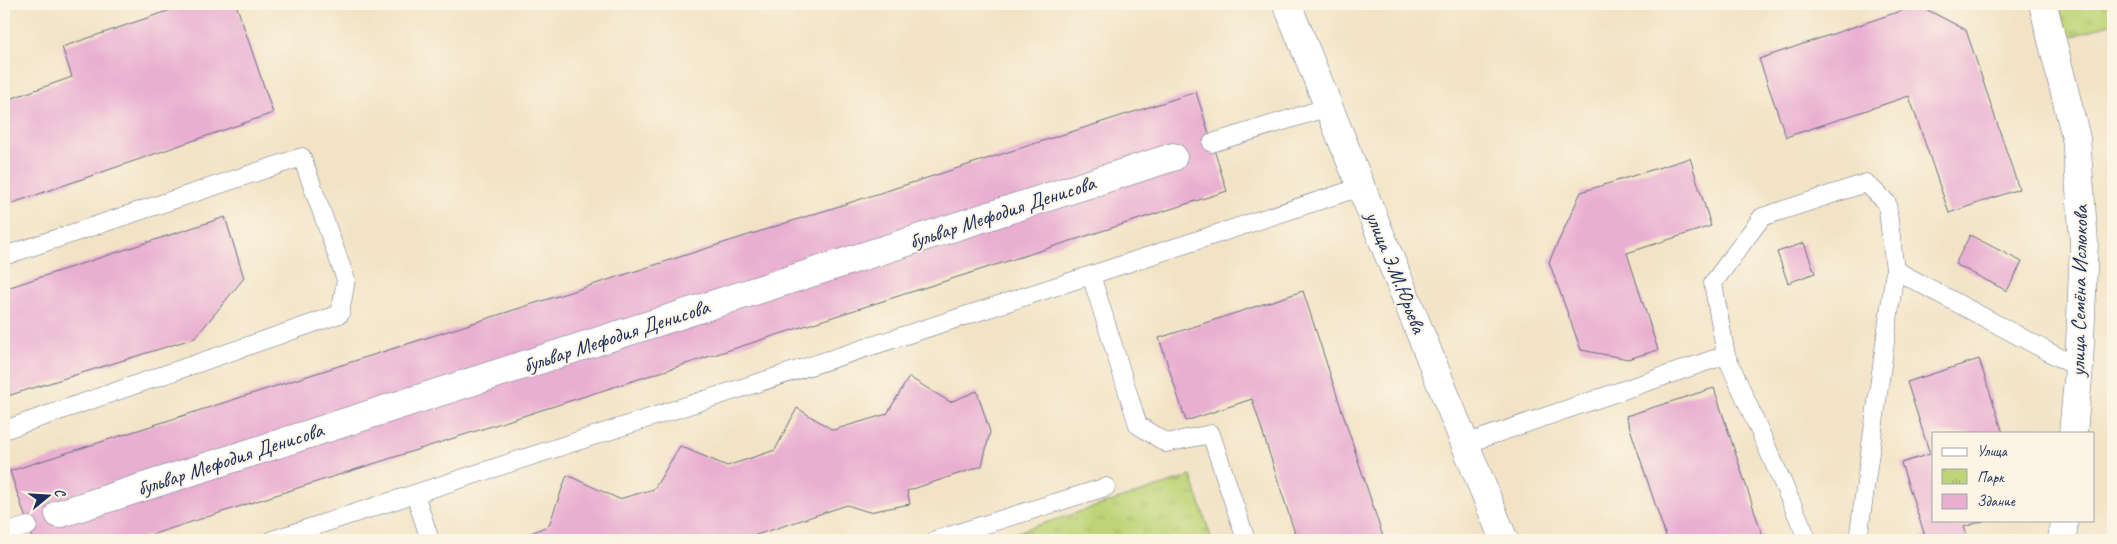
<svg xmlns="http://www.w3.org/2000/svg" width="2117" height="544" font-family="Caveat,sans-serif">
<defs>
<pattern id="park-tufts" width="24" height="20" patternUnits="userSpaceOnUse" patternTransform="scale(1.25)"><rect width="24" height="20" fill="#bfd478"/><path d="M3 7l-1-3M5 7V3M7 7l1-3M15 17l-1-3M17 17v-4M19 17l1-3" fill="none" stroke="#a4b66a"/></pattern>
</defs>
<rect width="100%" height="100%" fill="#fcf5e5"/>
<filter id="ink" filterUnits="userSpaceOnUse"><feTurbulence type="fractalNoise" baseFrequency=".02" numOctaves="2"/><feDisplacementMap in="SourceGraphic" scale="10" xChannelSelector="R" yChannelSelector="G"/><feConvolveMatrix kernelMatrix="1 2 1 2 8 2 1 2 1" color-interpolation-filters="sRGB"/></filter>
<filter id="wash" filterUnits="userSpaceOnUse"><feTurbulence type="fractalNoise" baseFrequency=".0096" numOctaves="4" result="noise"/><feDisplacementMap in="SourceGraphic" scale="20" xChannelSelector="R" yChannelSelector="G"/><feGaussianBlur stdDeviation="1.12" result="paint"/><feColorMatrix in="noise" values="0 0 0 0 0 0 0 0 0 0 0 0 0 0 0 0 0 1.4 0 .05"/><feComposite in="paint" operator="in"/></filter>
<g filter="url(#wash)">
<rect width="100%" height="100%" fill="#f2e3c6"/>
<!-- park -->
<path fill="url(#park-tufts)" stroke="#6d826b" d="M2040,4H2113V23L2053,43Z
M1191,476L1212,540H992Z"/>
<g id="blocks">
<!-- building -->
<path fill="#e9afd1" d="M188,4H236L273,113L4,206V101L72,77L62,47Z
M1918,5L1966,30L2019,189L1949,213L1909,96L1786,137L1759,59Z
M1196,92L1227,191L135,540H33L10,471Z
M1690,158L1711,226L1627,253L1658,350L1628,359L1581,350L1549,262L1581,192Z
M225,217L244,278L195,338L4,397V289Z
M1970,235L2022,262L2007,291L1955,264Z
M1804,243L1815,273L1788,283L1777,252Z
M1303,291L1384,540H1297L1252,399L1186,421L1159,338Z
M1979,359L2003,433H1933V520L1983,521L1964,527L1969,540H1912L1925,536L1901,463L1930,454L1907,382Z
M909,377L950,402L977,391L990,432L982,466L907,491L910,504L869,512L847,505L741,540H525L523,537L549,525L567,475L619,499L654,489L680,446L727,466L775,450L797,408L833,430L887,414Z
M1714,388L1764,540H1667L1626,416Z"/>
</g>
</g>
<g filter="url(#ink)">
<use href="#blocks" fill-opacity="0" stroke="#666e82" stroke-width="1"/>
<g fill="none" stroke-linecap="round" stroke-linejoin="round">
<!-- lane casing -->
<g stroke="#666e82" stroke-width="19">
<path id="lane" d="M1212,143L1329,107
M4,256L302,157L346,280L340,314L4,430
M1465,444L1726,355
M415,494L430,540
M4,533L28,526
M272,540L1091,275
M935,540L1106,487
M1246,540L1211,434L1166,443L1138,425L1091,275L1361,187
M1808,540L1726,355L1713,283L1762,217L1866,183L1887,203L1895,270L2079,368
M1858,540L1895,270"/>
</g>
<!-- street casing -->
<g stroke="#666e82" stroke-width="29">
<path id="street" d="M1287,4L1504,540
M2043,4L2076,138L2084,242L2079,368L2073,433
M59,514L1173,157
M2062,540L2064,520"/>
</g>
<!-- lane -->
<use href="#lane" stroke="#fff" stroke-width="18"/>
<!-- street -->
<use href="#street" stroke="#fff" stroke-width="28"/>
</g>
</g>
<g text-anchor="middle" dominant-baseline="central" stroke-width="4" stroke-linejoin="round" paint-order="stroke">
<!-- street labels -->
<g font-size="21" fill="#1b2f5e" stroke="#fcf5e5">
<text transform="translate(1002 212) rotate(-18)">бульвар Мефодия Денисова</text>
<text transform="translate(1396 272) rotate(68)">улица Э.М.Юрьева</text>
<text transform="translate(2079 291) rotate(-89)">улица Семёна Ислюкова</text>
<text transform="translate(616 336) rotate(-18)">бульвар Мефодия Денисова</text>
<text transform="translate(230 459) rotate(-18)">бульвар Мефодия Денисова</text>
</g>
</g>
<!-- margin -->
<rect width="2117" height="544" fill="none" stroke="#fcf5e5" stroke-width="20"/>
<!-- legend -->
<rect x="1932" y="432" width="162" height="90" fill="#fcf5e5" stroke="#a2a6af"/>
<rect x="1942" y="448" width="25" height="8" fill="#ffffff" stroke="#a2a6af"/>
<text x="1977" y="456" font-size="15" fill="#1b2f5e">Улица</text>
<rect x="1942" y="469" width="25" height="15" fill="url(#park-tufts)" stroke="#a2a6af"/>
<text x="1977" y="482" font-size="15" fill="#1b2f5e">Парк</text>
<rect x="1942" y="494" width="25" height="15" fill="#e9afd1" stroke="#a2a6af"/>
<text x="1977" y="506" font-size="15" fill="#1b2f5e">Здание</text>
<!-- north arrow -->
<g transform="translate(48 496) rotate(72)" stroke="#fcf5e5" stroke-width="4" paint-order="stroke">
<path d="M0-4L9 19L0 12L-9 19Z" fill="#1b2f5e"/>
<text y="-8" font-size="14" font-weight="bold" text-anchor="middle" fill="#1b2f5e">С</text>
</g>
</svg>
